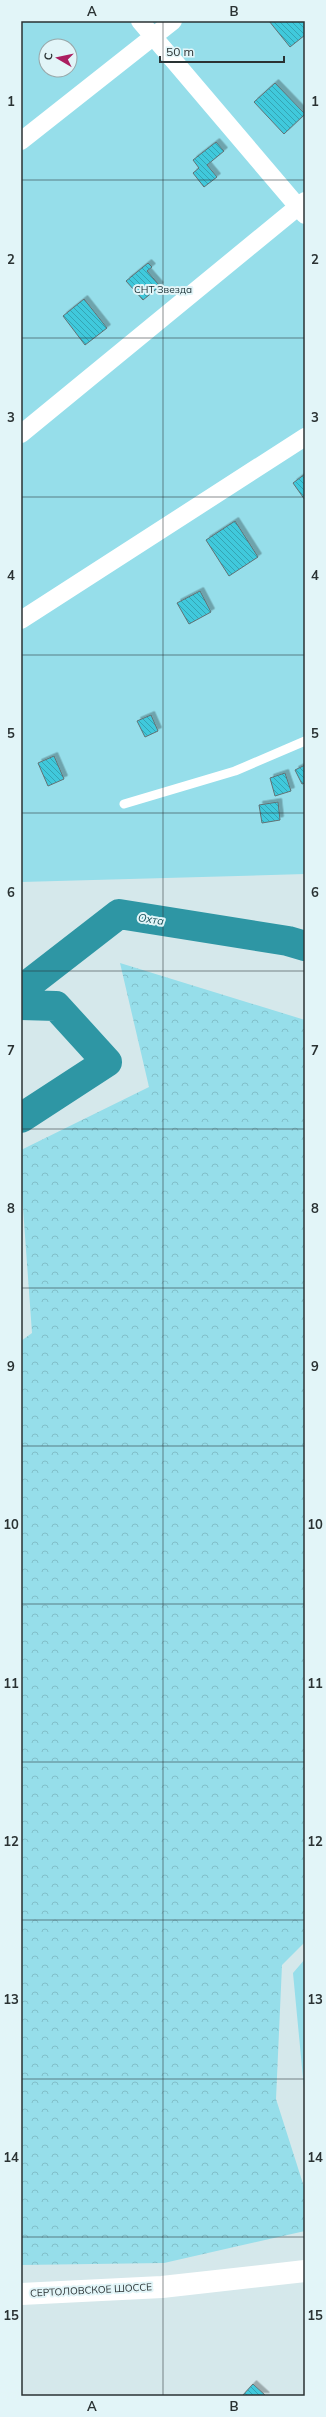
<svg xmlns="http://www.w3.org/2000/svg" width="326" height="2417" font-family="Mulish,sans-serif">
<defs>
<pattern id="forest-crowns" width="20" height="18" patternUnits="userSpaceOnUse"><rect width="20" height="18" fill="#96deea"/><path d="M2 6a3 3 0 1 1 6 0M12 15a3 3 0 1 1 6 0" fill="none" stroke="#81bfc9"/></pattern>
<pattern id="building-back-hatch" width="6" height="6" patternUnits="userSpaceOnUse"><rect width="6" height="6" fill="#3fc9dc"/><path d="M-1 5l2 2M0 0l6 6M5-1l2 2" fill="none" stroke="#35a4b3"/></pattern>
<filter id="shadow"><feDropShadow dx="3.5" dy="-3.5" stdDeviation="0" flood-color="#0004"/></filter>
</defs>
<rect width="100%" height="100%" fill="#d5e8eb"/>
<!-- forest -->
<path fill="url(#forest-crowns)" d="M120,963L305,1020V1942L282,1965L276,2099L305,2190V2231L164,2263L21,2265V1341L32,1333L21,1180V1150L149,1087Z"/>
<!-- green -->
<path fill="#96deea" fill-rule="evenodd" d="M21,21H305V874L21,882ZM46,46H70V70H46Z
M305,1959V2099L293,1973Z"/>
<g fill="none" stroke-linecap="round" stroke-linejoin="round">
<!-- river -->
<path stroke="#2e96a4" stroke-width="30" d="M21,990L119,914L288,941L305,946
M21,1005L56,1006L107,1062L21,1118"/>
</g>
<!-- building -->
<path fill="url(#building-back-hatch)" stroke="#617174" filter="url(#shadow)" d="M269,21H305V35L290,47Z
M275,83L305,114L284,134L254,102Z
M216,142L224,151L207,165L217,177L204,187L193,173L199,168L193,160Z
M148,263L152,267L147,271L160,286L143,300L126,281Z
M84,299L107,328L85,345L63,316Z
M305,474V500L293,483Z
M235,521L258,557L229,576L206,540Z
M200,591L211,612L189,624L177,603Z
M151,715L158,731L145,737L137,721Z
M54,756L64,779L48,786L38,763Z
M305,765V783L302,784L295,770Z
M285,773L291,791L275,796L270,778Z
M278,802L280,820L262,823L259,805Z
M253,2384L266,2396H242Z"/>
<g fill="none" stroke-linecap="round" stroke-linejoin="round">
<!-- lane -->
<path stroke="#fff" stroke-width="9" d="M124,804L235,771L305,741"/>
<!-- street -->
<path stroke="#fff" stroke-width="18" d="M140,21L305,215
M21,141L173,21
M21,434L305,201
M21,620L305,437"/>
<!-- secondary -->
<path stroke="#fff" stroke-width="22" d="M21,2294L162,2287L305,2271"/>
</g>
<!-- grid -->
<path fill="none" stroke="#2a3233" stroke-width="1" stroke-opacity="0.55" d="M163,21V2396M21,180H305M21,338H305M21,497H305M21,655H305M21,813H305M21,971H305M21,1129H305M21,1288H305M21,1446H305M21,1604H305M21,1762H305M21,1920H305M21,2079H305M21,2237H305"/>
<g text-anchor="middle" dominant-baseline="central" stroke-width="4" stroke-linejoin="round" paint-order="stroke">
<!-- park labels -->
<g font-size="10" fill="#172d31" stroke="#e2f5f8">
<text x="163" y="289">СНТ Звезда</text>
</g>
<!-- street labels -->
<g font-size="10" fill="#2a3233" stroke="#e2f5f8">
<text transform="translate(91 2290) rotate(-3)">СЕРТОЛОВСКОЕ ШОССЕ</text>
</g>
<!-- water labels -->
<g font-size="11" font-style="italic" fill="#1a525b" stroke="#e2f5f8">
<text transform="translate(151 919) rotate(9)">Охта</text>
</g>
</g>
<!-- border -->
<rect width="326" height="2417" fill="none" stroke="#e2f5f8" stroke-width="44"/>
<!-- north arrow -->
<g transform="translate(58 58) rotate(279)"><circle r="19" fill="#e2f5f8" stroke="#98a7a9"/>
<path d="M0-3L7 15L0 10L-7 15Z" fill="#ab1f60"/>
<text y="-6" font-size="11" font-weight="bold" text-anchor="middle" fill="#2a3233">С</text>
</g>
<!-- scale -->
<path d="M160 56v6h124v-6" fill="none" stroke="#2a3233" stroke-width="2"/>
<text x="166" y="56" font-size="12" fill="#2a3233" stroke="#e2f5f8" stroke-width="3" paint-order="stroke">50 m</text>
<rect x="22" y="22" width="282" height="2373" fill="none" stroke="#2a3233" stroke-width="1.5"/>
<g font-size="13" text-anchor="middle" font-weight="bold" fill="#2a3233">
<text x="92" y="16">A</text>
<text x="234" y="16">B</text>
<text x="11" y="106">1</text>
<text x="315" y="106">1</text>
<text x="11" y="264">2</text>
<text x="315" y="264">2</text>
<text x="11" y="422">3</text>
<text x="315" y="422">3</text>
<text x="11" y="580">4</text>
<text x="315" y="580">4</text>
<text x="11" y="738">5</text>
<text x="315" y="738">5</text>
<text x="11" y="897">6</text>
<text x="315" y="897">6</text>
<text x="11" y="1055">7</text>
<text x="315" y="1055">7</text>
<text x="11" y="1213">8</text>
<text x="315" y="1213">8</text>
<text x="11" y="1371">9</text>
<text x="315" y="1371">9</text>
<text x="11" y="1529">10</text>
<text x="315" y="1529">10</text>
<text x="11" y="1688">11</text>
<text x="315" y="1688">11</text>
<text x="11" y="1846">12</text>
<text x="315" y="1846">12</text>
<text x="11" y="2004">13</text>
<text x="315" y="2004">13</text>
<text x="11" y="2162">14</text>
<text x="315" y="2162">14</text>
<text x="11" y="2320">15</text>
<text x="315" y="2320">15</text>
<text x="92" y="2411">A</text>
<text x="234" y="2411">B</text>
</g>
</svg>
